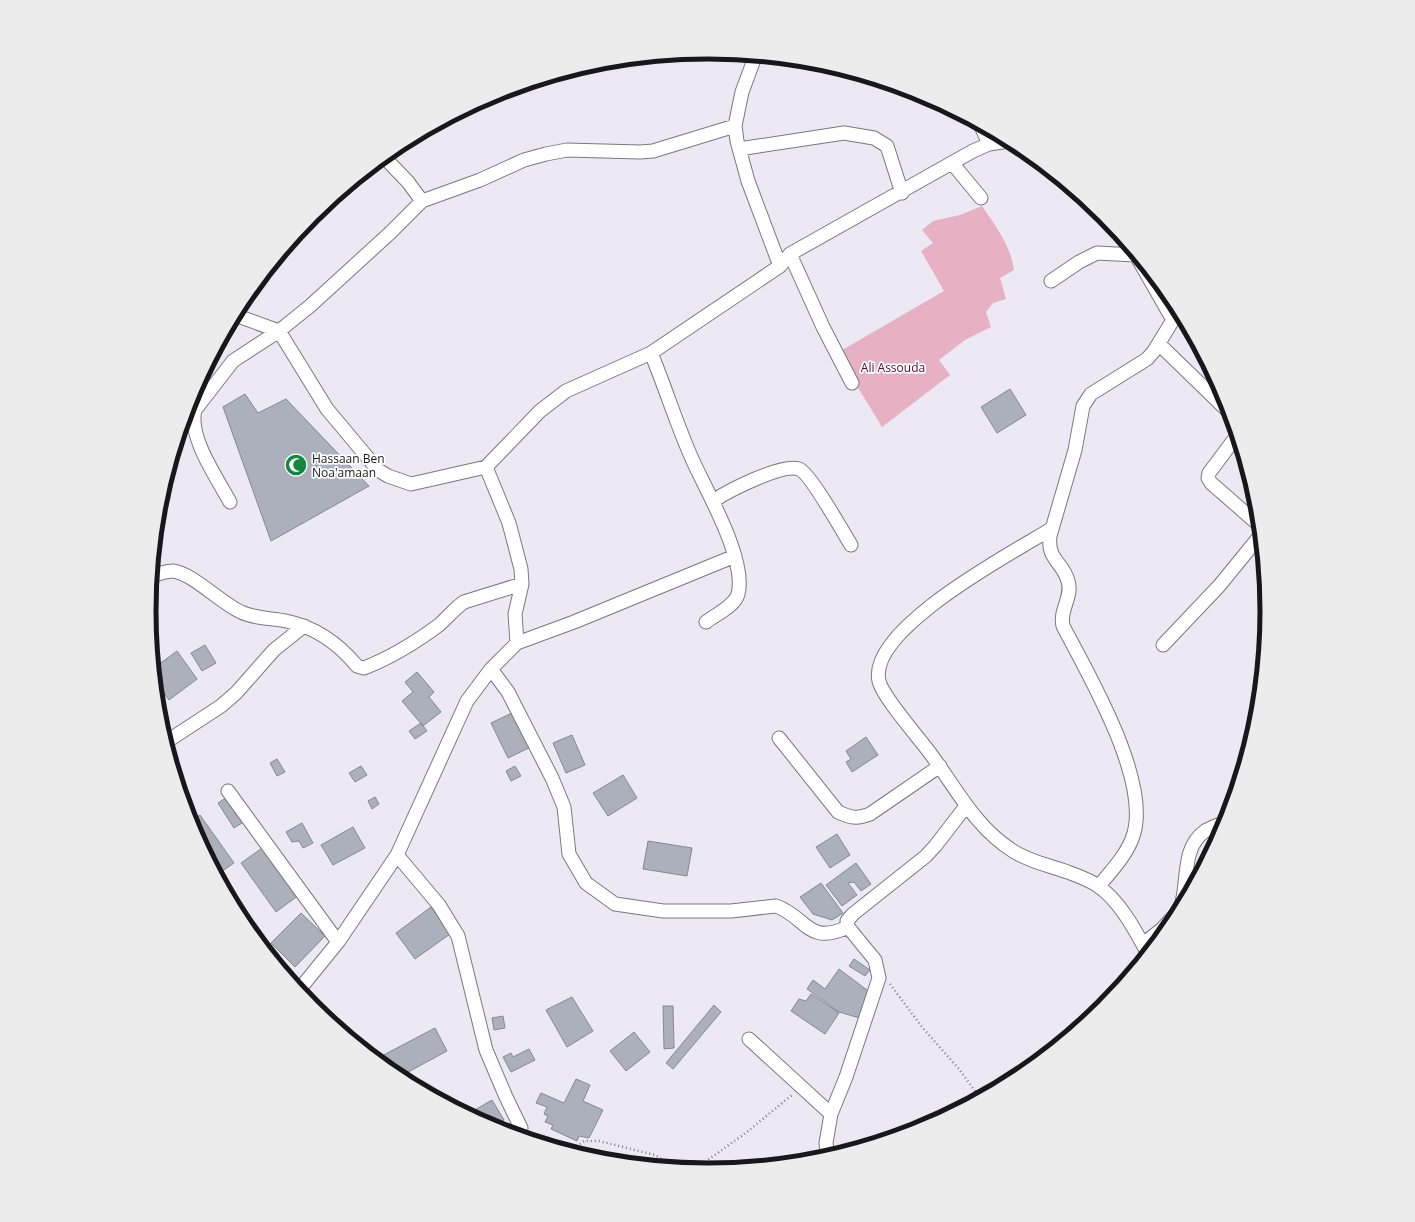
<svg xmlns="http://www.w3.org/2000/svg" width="1415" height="1222" font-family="'Open Sans',sans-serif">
<rect width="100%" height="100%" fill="#ece9f4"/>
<!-- green -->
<path fill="#e7b0c3" d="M982,206C996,227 1010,244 1014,270L1000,278L1006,299L993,303L986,312L991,327L965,340L939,360L950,375L882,427L837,353L944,291L921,251L933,243L922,230L933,221L960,215Z"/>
<!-- building -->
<path fill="#acb0ba" stroke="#848892" d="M1010,389L1026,415L997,433L981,407Z
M245,394L258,413L286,399L369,486L271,541L223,407Z
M205,645L216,663L202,671L191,653Z
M177,651L197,679L169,700L155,681L154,668Z
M417,672L434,692L429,697L441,712L423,726L402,701L413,692L405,682Z
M514,712L531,747L508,758L491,723Z
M421,723L427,731L415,739L409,731Z
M572,735L585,765L566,773L553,743Z
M866,737L878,755L852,772L846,762L851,759L846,751Z
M277,759L285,772L277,776L270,763Z
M361,766L367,775L355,782L349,773Z
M515,766L521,776L511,781L506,771Z
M623,775L637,798L608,816L593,793Z
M229,796L245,821L234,828L218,803Z
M375,797L379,804L372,809L368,801Z
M200,815L234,863L218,874L190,822Z
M302,823L313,843L303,848L299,841L292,842L286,832Z
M353,827L365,848L333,865L321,845Z
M837,834L850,855L830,868L816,847Z
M648,841L692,848L687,876L643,869Z
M265,846L299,895L276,912L241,863Z
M856,863L871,884L861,891L854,882L848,883L857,895L842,906L826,885Z
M821,883L843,913L832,920L813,914L800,897Z
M431,907L450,934L415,959L396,933Z
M301,913L325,936L295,967L271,943Z
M854,959L870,970L865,976L849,966Z
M839,969L871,993L863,1019L839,1012L807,989L813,980L825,989Z
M811,994L839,1013L825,1034L791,1011L799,999L806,1001Z
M572,997L593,1031L567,1047L546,1010Z
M714,1005L721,1012L673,1069L666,1063Z
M663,1006H673L674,1048L664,1049Z
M503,1016L505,1028L494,1030L492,1018Z
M435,1028L447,1051L399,1077L376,1059Z
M634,1032L650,1052L626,1071L610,1051Z
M529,1049L535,1060L511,1072L503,1057L511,1053L513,1057Z
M576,1079L590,1085L583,1101L603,1110L589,1138L579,1136L577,1141L551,1129L553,1125L545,1122L548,1116L544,1114L547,1107L536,1103L541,1093L564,1103Z
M492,1100L504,1120L492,1127L477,1119L473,1111Z"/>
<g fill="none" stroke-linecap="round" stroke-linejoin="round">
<!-- minor casing -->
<g stroke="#7a7781" stroke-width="15">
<path id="minor" d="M981,126L989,144
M739,149L844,133L874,138L887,146L902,193
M384,157L408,182L422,201
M952,163L981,198
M790,254L823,327L852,383
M1137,257L1173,320L1180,315
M780,266L790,254L973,151L989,144L1009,141
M1051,281L1079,262L1097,253L1135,255
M235,315L279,331L327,409L378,470L388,476L411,484L486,467L540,411L566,391L651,353L780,266L748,181L737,141L735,126L742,92L755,57
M1159,344L1228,411
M651,353C666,389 677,426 693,461C707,492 747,560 738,594C735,606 715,615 706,622
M1236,437L1209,473L1208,478L1211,483L1258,524
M486,467L509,523L521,569L522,584L515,614L517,643
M713,501C728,491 782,463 799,469C810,473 843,532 851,545
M230,502C217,478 188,437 195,410L233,361L279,331L310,306L390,233L422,201L480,180L524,160L546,154L567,150L640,152L653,151L735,126
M1051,529C1014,552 867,629 879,681C882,696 919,738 930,753C956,788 975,827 1013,851C1032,863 1053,866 1073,874C1081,877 1091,881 1098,886C1120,901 1135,930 1147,952
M152,575C159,574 167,571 173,571C192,573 221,603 241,612C255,619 271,618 286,621C315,627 338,643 357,666L364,668C390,658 416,642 439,625C448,617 455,608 464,602L522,584
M1163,645L1219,586L1259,537
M491,669L508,692L552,778L564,807L569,854L586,883L615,904L663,911H731L776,906C807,917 807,946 848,927
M779,738L838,812C851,818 857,819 870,814L940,766
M166,742L221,706L236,693L274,650L304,626
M228,791L338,942
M397,855L439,905L458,936L486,1050L506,1097L521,1128
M1099,886C1110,872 1125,857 1132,839C1154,785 1088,674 1063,626C1059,610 1073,597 1068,581C1063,562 1047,560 1050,536L1075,450L1083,406L1091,394L1147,359L1154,351L1173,320
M1181,906C1189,881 1181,848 1205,831C1211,827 1219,825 1225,822
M1143,944L1162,929L1177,913
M299,990L338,942L397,855L467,701L491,669L517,643L574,622L735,556
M749,1039L831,1114
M828,1156L826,1143L831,1114L846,1077L879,978L875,960L848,927L847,921L853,914L926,856L936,845L966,806"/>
</g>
<!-- path -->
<path stroke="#7e7c83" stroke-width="2.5" stroke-dasharray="1 3" stroke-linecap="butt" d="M890,984L922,1027L959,1069L979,1097
M570,1151L584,1141H599L655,1155L674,1167
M686,1168L705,1162L747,1132L793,1094"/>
<!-- minor -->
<use href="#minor" stroke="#fff" stroke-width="13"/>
</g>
<!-- icons -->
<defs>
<g id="mosque-disc" transform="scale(1.15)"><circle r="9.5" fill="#128740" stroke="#fff"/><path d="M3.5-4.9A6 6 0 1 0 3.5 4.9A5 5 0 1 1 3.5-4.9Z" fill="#fff"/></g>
</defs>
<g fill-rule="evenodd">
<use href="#mosque-disc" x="296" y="465"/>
</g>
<g text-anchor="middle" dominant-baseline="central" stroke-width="3.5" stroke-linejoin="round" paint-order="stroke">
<!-- park labels -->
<g font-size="12" fill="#530c2e" stroke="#fff">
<text x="893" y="367">Ali Assouda</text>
</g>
<!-- poi labels -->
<g font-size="12" fill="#18171b" stroke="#fff" text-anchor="start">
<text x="312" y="458">Hassaan Ben<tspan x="312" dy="14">Noa'amaan</tspan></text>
</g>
</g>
<!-- crop -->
<path d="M0 0H1415V1222H0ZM156 611a552 552 0 1 1 1104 0a552 552 0 1 1-1104 0Z" fill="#edeced" fill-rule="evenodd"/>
<path fill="none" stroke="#18171b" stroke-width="5" d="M156 611a552 552 0 1 1 1104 0a552 552 0 1 1-1104 0Z"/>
</svg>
